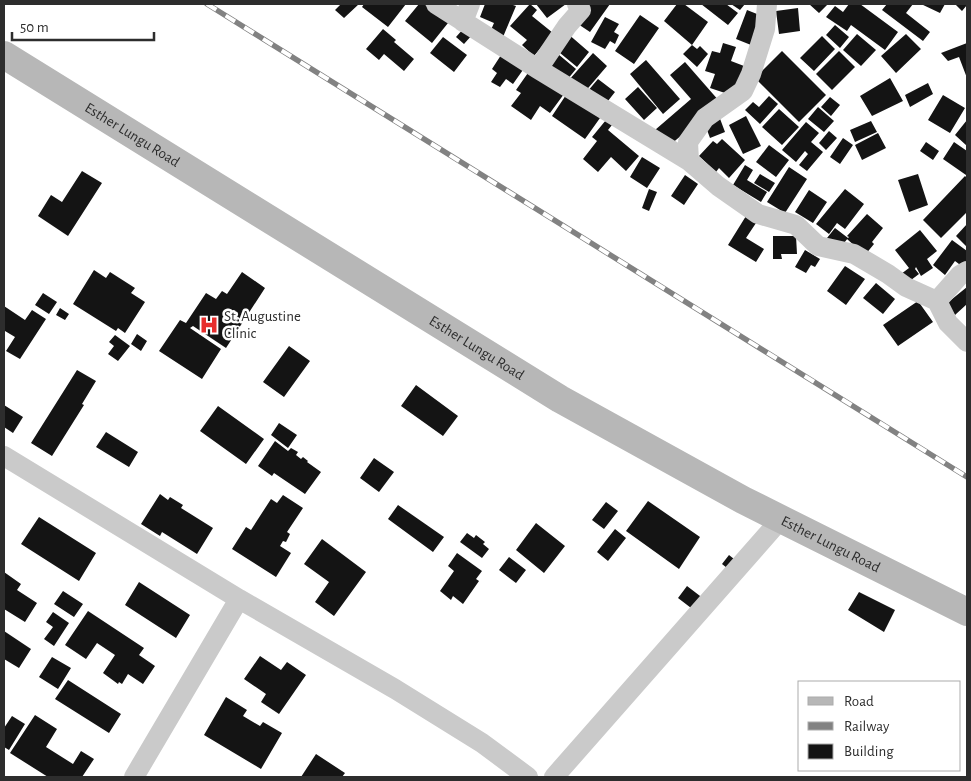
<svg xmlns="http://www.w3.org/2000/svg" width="971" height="781" font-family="'Alegreya Sans',sans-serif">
<rect width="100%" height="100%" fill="#fff"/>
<!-- building -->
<path fill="#141414" d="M341,4H359L344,18L335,10Z
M364,4H406L388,27L362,7Z
M419,4H424L448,23L432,43L405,21Z
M485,4L499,5V4H510L516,6L503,37L490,32L494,23L480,17Z
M530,4L537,10L532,16L553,33L534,56L522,45L527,40L510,26Z
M536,4H566L547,18Z
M588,4H610L590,32L575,22Z
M677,4H684L708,22L692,45L664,21Z
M701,4H726L738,13L728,25Z
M731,4H745L740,10Z
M809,4H828L819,13Z
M849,4H860L898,32L885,50L851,25L847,31L826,17L835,6L843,12Z
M887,4H913L906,13L930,32L923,41L882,10Z
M921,4H945L940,13Z
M955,4H967V5L962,11Z
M798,8L800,31L779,34L776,11Z
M747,10L762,16L751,45L736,39Z
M640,15L659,28L634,64L615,51Z
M605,17L619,24L614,32L619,35L615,44L610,41L605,49L591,42Z
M835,25L849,37L840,48L826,35Z
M464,28L472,35L464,44L456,37Z
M383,29L396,40L394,42L414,59L404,71L384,54L379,60L366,49Z
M567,33L589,52L577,67L554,48Z
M857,34L876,50L861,66L843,50Z
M906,34L921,49L896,73L881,56Z
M822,36L835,49L814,71L800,58Z
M443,37L467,55L454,72L430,53Z
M723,43L736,47L731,61L744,66L734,96L710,88L715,74L705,71L712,51L720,53Z
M967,43V78L959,57L948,61L941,53Z
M692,45L697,49L700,46L708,54L697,67L683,54Z
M782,51L826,95L799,122L755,78Z
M839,51L855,67L832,90L816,74Z
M503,52L525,67L513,84L506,79L500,87L491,82L497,73L492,69Z
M593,53L607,66L583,94L568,81Z
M558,54L576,69L567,80L549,64Z
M646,60L680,99L663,114L630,74Z
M685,62L720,102L669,146L655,130L691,99L670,75Z
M530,70L564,94L550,113L540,106L531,120L511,106L521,93L516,90Z
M890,78L903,101L872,116L860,96Z
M598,79L615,92L604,106L587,92Z
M928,83L933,94L910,107L905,95Z
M638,87L657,108L644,120L625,99Z
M566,95L600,118L585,139L552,116Z
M943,95L965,108L950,133L928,120Z
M769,96L778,104L760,124L745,110L753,102L759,107Z
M830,97L840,105L831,116L821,107Z
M818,107L834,121L824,132L808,119Z
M779,109L799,127L782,145L762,127Z
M719,116L725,132L710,138L704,122Z
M746,116L761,146L743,154L729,125Z
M606,120L612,125L608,130L639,156L626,171L611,157L598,172L583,159L597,141L592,137Z
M967,120V146L955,135Z
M871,121L877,132L855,142L850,130Z
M806,122L819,133L811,142L823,152L807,171L799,165L808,154L805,151L796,162L782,150Z
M829,131L837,138L826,150L819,143Z
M878,133L886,148L862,160L855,145Z
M843,138L853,145L840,164L830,157Z
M722,139L745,160L729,178L719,168L716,172L699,156L713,141L717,144Z
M926,142L939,151L933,160L920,151Z
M954,142L967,151L966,175L943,159Z
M769,145L789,160L776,177L756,162Z
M642,157L660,168L647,188L630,177Z
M745,165L753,170L747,180L767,192L761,202L733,185Z
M789,167L807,179L785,213L767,202Z
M82,171L102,183L68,236L38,216L51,195L62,202Z
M760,174L775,183L769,192L754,183Z
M918,174L928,205L909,212L898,180Z
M685,175L698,184L684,205L671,196Z
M965,176L967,178V212L941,238L923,220Z
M649,189L657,192L649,211L642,208Z
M845,189L864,204L845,229L837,223L829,234L816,224Z
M809,190L827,202L813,223L795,212Z
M867,214L883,228L872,242L874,244L865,255L847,239L849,237L847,236Z
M746,216L756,223L746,238L764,249L756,262L728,245Z
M967,224V247L956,236Z
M835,228L848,238L840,248L827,238Z
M920,230L937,251L927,259L933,268L921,276L916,267L915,269L919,274L907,283L901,274L909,268L895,250Z
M773,236H796L797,254H781L782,259H773Z
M952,240L967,251V261L963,267L955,261L945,275L933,265Z
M805,250L820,259L815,267L811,265L806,273L795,267Z
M845,266L865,279L846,305L827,291Z
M94,270L106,278L110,272L135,288L131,293L145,302L125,333L118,328L116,331L73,304Z
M242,272L265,288L226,348L193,326L190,328L221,349L202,379L159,351L180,320L186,323L206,293L216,299L222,291L227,294Z
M876,283L895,299L883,314L863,298Z
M967,287V304L955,315L946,304Z
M43,293L57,302L49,314L35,305Z
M918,301L933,322L898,346L883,325Z
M4,306L25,320L32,310L46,319L20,359L6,351L15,337L5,331L4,332Z
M60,308L69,314L65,320L56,315Z
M137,334L147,341L141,351L131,344Z
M115,335L130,346L118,361L108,354L114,346L109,342Z
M289,346L310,361L284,397L263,382Z
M77,370L96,381L82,404L84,405L52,456L31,443Z
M416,385L458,416L443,436L401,406Z
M4,405L23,417L13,433L4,427Z
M218,406L264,439L246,464L200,431Z
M279,423L297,435L288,448L271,435Z
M106,432L138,452L129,467L96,447Z
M275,441L288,451L291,448L298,452L296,455L301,459L303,457L308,461L307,462L321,472L305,494L274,473L272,476L258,466Z
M374,458L394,472L379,492L360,478Z
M160,494L168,500L170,497L183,505L181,508L213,528L197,554L162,532L160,536L141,524Z
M283,495L303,508L287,532L290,534L286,542L283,541L280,546L291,553L276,577L232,549L246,527L251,530L271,499L277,503Z
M648,501L700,537L679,569L626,531Z
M606,502L618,511L604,529L592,520Z
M398,505L444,537L433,552L388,519Z
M39,517L96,553L79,581L21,544Z
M536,523L565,546L544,573L516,550Z
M615,529L626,538L608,561L597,552Z
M467,533L474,538L476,535L485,542L483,544L489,549L482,558L460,542Z
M322,539L366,572L334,616L315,602L329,582L304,564Z
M457,553L482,571L476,579L479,581L463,604L453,596L451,600L440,591L454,571L448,566Z
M729,555L734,559L727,568L722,564Z
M509,557L526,570L516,583L499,570Z
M4,572L21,584L17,590L37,603L25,622L4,609Z
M139,582L190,615L176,638L125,605Z
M687,586L704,599L695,611L678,598Z
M63,591L83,604L74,617L54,604Z
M859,592L895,610L884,632L848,610Z
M88,611L144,648L139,655L155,666L143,684L128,674L122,684L119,682L118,684L103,673L115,655L97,643L86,659L65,645Z
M53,612L69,623L54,646L44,639L53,627L46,622Z
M4,631L31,649L19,668L4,659Z
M260,656L281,670L287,662L306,675L279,714L261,702L266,694L244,679Z
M52,657L71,668L58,689L39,677Z
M68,680L121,714L109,733L55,699Z
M226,697L247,710L243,716L260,726L263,722L282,733L261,769L204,735Z
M35,715L57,729L46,747L73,764L81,751L94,759L82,777H48L10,753Z
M12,716L25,724L9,750L4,747V728Z
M316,754L345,773L342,777H301Z"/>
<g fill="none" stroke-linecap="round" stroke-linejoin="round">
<!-- street -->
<path stroke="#cacaca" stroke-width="20" d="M436,4L538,69L689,161
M767,4L765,29L751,74L743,91L705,118L688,142L689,161L718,186L758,214L796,225L818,246L854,254L888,274L906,287L937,301L948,323L967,342
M463,22L470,4
M538,69L567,26L581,10L577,4
M937,301L960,275L967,271
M4,456L239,599L395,689L482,743L528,777
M134,777L239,599
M554,777L781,519"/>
<!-- secondary -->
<path stroke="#b7b7b7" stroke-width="28" id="s1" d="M4,55L560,399L743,500L967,612"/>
<!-- rail casing -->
<g stroke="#828282" stroke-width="5.5">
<path id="rail" d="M207,4L967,477"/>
</g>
<!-- rail -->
<use href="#rail" stroke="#fff" stroke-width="4" stroke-dasharray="11" stroke-linecap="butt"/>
</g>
<!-- icons -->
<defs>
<g id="hospital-bare" transform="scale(1.5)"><path d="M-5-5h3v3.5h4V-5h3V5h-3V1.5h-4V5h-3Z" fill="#e72d2c" stroke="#fff" stroke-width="2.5" paint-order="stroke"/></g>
</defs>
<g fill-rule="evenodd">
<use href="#hospital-bare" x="209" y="325"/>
</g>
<g text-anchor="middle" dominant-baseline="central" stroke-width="5" stroke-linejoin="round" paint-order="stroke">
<!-- street labels -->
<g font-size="15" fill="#2d2d2d" stroke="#fff">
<text stroke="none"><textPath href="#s1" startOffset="151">Esther Lungu Road</textPath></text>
<text stroke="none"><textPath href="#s1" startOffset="556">Esther Lungu Road</textPath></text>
<text stroke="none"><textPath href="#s1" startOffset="961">Esther Lungu Road</textPath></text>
</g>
<!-- poi labels -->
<g font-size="15" fill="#2d2d2d" stroke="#fff" text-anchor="start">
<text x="224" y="316">St. Augustine<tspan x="224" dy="17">Clinic</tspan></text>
</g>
</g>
<!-- border -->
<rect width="971" height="781" fill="none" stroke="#2d2d2d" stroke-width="10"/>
<!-- legend -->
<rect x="798" y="681" width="162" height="90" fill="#ffffff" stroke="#ababab"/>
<rect x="808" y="697" width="25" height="8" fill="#b7b7b7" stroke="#ababab"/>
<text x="844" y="706" font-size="15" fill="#2d2d2d">Road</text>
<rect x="808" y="722" width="25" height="8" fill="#828282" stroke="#ababab"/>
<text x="844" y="731" font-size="15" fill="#2d2d2d">Railway</text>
<rect x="808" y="744" width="25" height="15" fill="#141414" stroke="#ababab"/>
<text x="844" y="756" font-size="15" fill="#2d2d2d">Building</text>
<!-- scale -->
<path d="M12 32v8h142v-8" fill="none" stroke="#2d2d2d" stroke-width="2.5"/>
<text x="20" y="32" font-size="15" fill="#2d2d2d" stroke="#ffffff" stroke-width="4" paint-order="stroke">50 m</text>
</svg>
